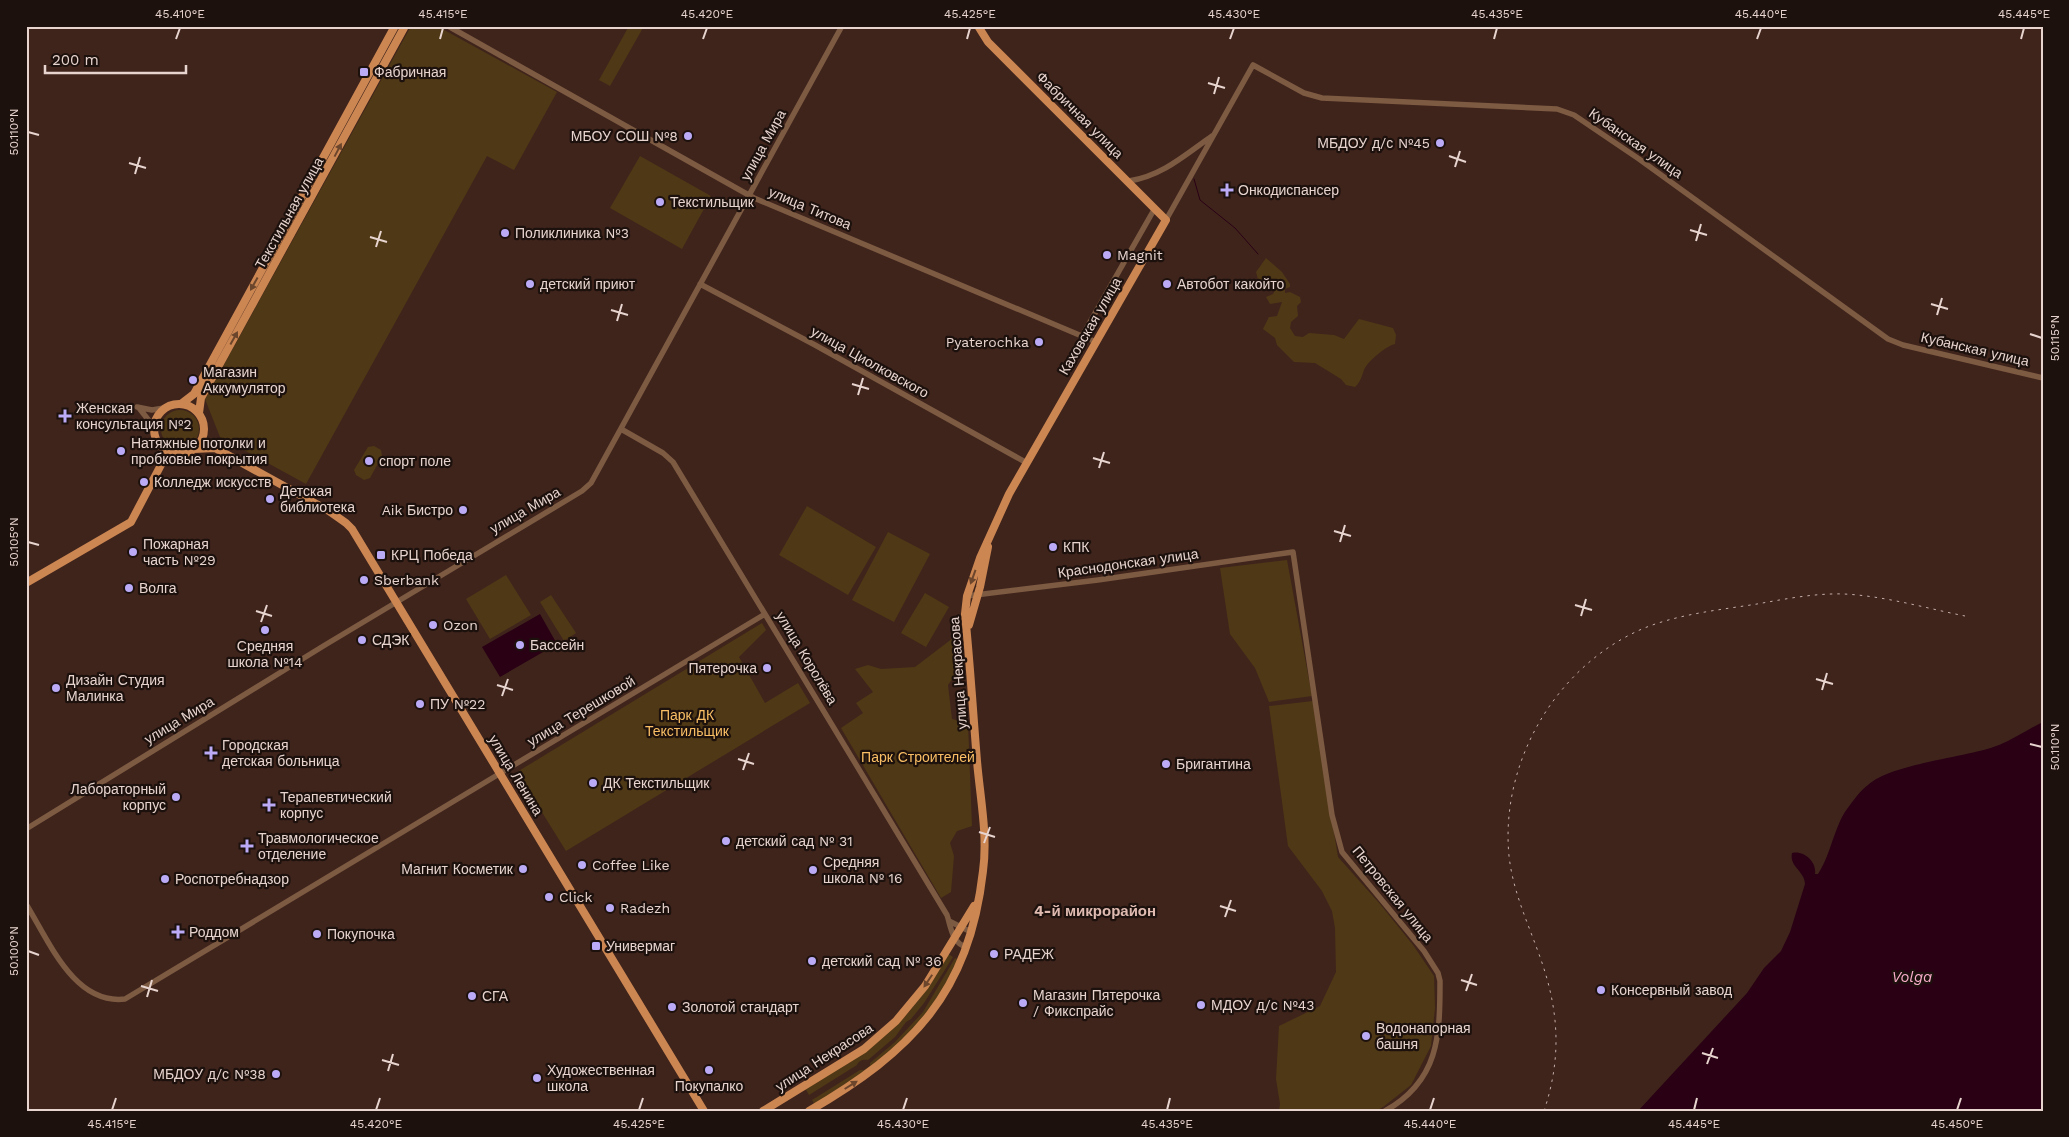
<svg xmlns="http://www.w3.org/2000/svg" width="2069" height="1137" font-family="'Work Sans',sans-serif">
<rect width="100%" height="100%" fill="#3f241c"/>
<!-- green -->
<path fill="#4f3815" d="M411,26H437L557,92L514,170L487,156L306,484L220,437L205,399Z
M629,26H644L610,86L599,80Z
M640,156L711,196L682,249L610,208Z
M1266,258L1282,272L1290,284V287L1285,289V293L1290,292L1300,297L1301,302L1297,306L1298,316L1291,322L1290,328L1295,336L1303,337L1309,333L1334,335L1344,339L1359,319L1393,328L1396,335L1395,344C1386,346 1367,362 1364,370C1361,378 1361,381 1355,387L1346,385L1341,379L1315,363L1294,362L1277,345L1275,338L1263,329L1269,317L1277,316L1282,302L1270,304L1266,297L1273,294L1275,290L1259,283L1256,272Z
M161 429a19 19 0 1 1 38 0a19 19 0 1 1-38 0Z
M374,446L381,450L382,456L370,478L364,480L356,475L354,470L368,447Z
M807,506L876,547L848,595L779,555Z
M888,532L930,554L894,622L852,600Z
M1287,560L1312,696L1269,702L1255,668L1230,634L1220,568Z
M506,575L531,615L490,639L466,599Z
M925,593L949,607L926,647L901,633Z
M551,595L576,633L564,641L540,602Z
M762,623L766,630L739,657L765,703L798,683L810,703L566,851L517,772Z
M957,635L959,670L948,685L952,719L968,723L972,826L957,831L950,843L954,856L951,892L941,898L841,728L863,713L856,703L873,692L855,669L868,665L881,669L915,667Z
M1313,701L1338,857L1380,904L1413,945L1434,976L1435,1008L1431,1046L1411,1085L1383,1107L1376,1111H1279L1280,1104L1276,1079L1279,1026L1320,1006L1336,972L1335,928L1332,911L1322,891L1288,846L1269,706Z
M948,954L953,957L924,1003L911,1019L906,1022L895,1037L868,1060C863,1059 859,1060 857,1065L809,1095L805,1088L894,1026L909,1012L923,994Z
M955,958L959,960C941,994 918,1030 888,1055C865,1073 839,1088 815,1105L812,1100L860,1070H864L870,1066V1063L895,1042L923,1012Z"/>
<!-- water -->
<path fill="#2a0014" d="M540,614L557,644L500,677L482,647Z
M2043,722V1111H1638L1747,993L1764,968L1781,951L1790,932L1805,884C1805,871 1789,867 1792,853C1804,850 1817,862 1815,874H1818C1832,853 1834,824 1850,805C1855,798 1861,790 1868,785C1892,763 1966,758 1999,745C2014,739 2028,729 2043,722Z"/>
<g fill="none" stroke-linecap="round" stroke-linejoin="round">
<!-- stream -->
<path stroke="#2a0014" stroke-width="1" d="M1194,179L1200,200L1235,228L1258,254"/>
<!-- minor -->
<path stroke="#7d5a42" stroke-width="5.5" d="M448,26L754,198L1096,342
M1129,181C1162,176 1185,155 1212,136
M1166,220L1253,65L1304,93L1322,98L1557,109L1574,115L1639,159L1888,339L1903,345L2043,378
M700,284L815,345L1027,463
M1082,336L1155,208
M137,407L152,410L164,408
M139,408L154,427
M621,429L663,453L673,462L947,915C951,927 952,944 967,947
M967,596L1098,580L1293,552L1332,815L1342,852L1424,951L1438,973L1440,981C1440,1036 1439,1081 1385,1111
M26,829L325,645L582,491L591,483L842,26
M26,904C49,941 74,1005 125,999L765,614
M949,921L971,932"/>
<!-- major -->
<path stroke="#cc8652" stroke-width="8" d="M154 429a25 25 0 1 1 50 0a25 25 0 1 1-50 0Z
M181,404L194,394L395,26
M199,413L201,398L405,26
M194,449L215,448L329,511L346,523L352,529L704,1111
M26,583L131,522L162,463L178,454
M969,625L980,587L988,547
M763,1111L864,1049L896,1021L925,986L974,906
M809,1111C912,1051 969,994 983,871C988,835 980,797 977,761C973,712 970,663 965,614L967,596L980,558L1009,494L1166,220L988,42L978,26"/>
<!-- rail -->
<path stroke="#c5b0aa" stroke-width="1" stroke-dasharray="2.5 5" stroke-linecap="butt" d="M1544,1111C1562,1057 1559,1010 1540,957C1528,923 1513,892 1509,856C1500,763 1555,667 1642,629C1678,614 1719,610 1757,604C1785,599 1815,593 1844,594C1885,596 1925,608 1965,616"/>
</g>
<!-- one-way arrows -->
<defs><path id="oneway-solid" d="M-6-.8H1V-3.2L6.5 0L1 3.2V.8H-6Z" transform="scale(1.25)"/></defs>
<g fill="#6c462c">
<use href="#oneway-solid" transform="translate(338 150) rotate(-62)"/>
<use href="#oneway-solid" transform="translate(254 284) rotate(119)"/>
<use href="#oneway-solid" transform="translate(234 338) rotate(-61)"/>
<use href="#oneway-solid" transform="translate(973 577) rotate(110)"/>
<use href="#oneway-solid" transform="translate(928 981) rotate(124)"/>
<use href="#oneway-solid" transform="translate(851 1085) rotate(-32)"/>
</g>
<!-- ticks -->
<path fill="none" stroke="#e7d4cf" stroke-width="2" d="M176,39L180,28M440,39L443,28M703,39L707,28M967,39L970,28M1230,39L1234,28M1494,39L1497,28M1757,39L1761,28M2021,39L2024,28M1208,83L1225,88M1214,94L1219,77M28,132L39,135M1449,156L1466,162M129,163L146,168M1455,167L1460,151M135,174L140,157M1690,230L1707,235M370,237L387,242M1696,241L1701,224M376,247L381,231M1931,304L1948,309M611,310L628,315M1937,315L1942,298M617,321L622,304M2030,334L2042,338M852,384L869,389M858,395L863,378M1093,458L1110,463M1099,468L1104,452M1334,531L1351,536M28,542L39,545M1340,542L1345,525M1575,605L1592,610M256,611L272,616M1581,616L1586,599M261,622L267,605M1816,679L1833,684M497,685L513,690M1822,690L1827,673M502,696L508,679M2030,744L2042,747M738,759L754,764M743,770L749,753M979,832L995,837M984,843L990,827M1220,906L1236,911M1225,917L1231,900M28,951L39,955M1461,980L1477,985M141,986L158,991M1466,991L1472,974M147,997L152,980M1702,1053L1718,1058M382,1060L399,1065M1707,1064L1713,1048M388,1071L393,1054M112,1110L116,1098M376,1110L380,1098M639,1110L643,1098M903,1110L907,1098M1167,1110L1170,1098M1430,1110L1434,1098M1694,1110L1697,1098M1957,1110L1961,1098"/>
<!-- markers -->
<g fill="#bbaaf6" stroke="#1d110d" stroke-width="2">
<rect x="359" y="67" width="10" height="10" rx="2.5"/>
<circle cx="688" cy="136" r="5"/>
<circle cx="1440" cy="143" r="5"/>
<path d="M1224.5 182.5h5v5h5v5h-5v5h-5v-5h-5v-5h5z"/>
<circle cx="660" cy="202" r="5"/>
<circle cx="505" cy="233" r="5"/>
<circle cx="1107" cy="255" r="5"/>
<circle cx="530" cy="284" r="5"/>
<circle cx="1167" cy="284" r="5"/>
<circle cx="1039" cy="342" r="5"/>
<circle cx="193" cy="380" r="5"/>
<path d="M62.5 408.5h5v5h5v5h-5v5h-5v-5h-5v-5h5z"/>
<circle cx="121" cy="451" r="5"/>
<circle cx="369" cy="461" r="5"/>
<circle cx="144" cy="482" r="5"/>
<circle cx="270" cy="499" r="5"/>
<circle cx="463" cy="510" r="5"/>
<circle cx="1053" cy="547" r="5"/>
<circle cx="133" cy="552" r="5"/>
<rect x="376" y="550" width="10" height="10" rx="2.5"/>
<circle cx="364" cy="580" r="5"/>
<circle cx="129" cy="588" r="5"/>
<circle cx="433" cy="625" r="5"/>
<circle cx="265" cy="630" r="5"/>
<circle cx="362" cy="640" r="5"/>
<circle cx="520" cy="645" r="5"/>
<circle cx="767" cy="668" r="5"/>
<circle cx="56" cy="688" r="5"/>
<circle cx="420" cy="704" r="5"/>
<path d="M208.5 745.5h5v5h5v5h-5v5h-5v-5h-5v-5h5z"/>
<circle cx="1166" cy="764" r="5"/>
<circle cx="593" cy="783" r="5"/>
<circle cx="176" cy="797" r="5"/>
<path d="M266.5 797.5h5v5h5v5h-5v5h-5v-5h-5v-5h5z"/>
<circle cx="726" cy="841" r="5"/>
<path d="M244.5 838.5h5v5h5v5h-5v5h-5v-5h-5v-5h5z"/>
<circle cx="582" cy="865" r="5"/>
<circle cx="523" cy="869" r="5"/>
<circle cx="813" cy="870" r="5"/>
<circle cx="165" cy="879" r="5"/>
<circle cx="549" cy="897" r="5"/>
<circle cx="610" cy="908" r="5"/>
<path d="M175.5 924.5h5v5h5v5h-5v5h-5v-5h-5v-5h5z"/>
<circle cx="317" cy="934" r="5"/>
<rect x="591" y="941" width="10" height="10" rx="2.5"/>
<circle cx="994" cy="954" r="5"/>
<circle cx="812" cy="961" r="5"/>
<circle cx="1601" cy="990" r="5"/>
<circle cx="472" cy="996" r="5"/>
<circle cx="1023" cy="1003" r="5"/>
<circle cx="1201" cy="1005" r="5"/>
<circle cx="672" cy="1007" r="5"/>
<circle cx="1366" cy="1036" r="5"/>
<circle cx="709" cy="1070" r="5"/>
<circle cx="276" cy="1074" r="5"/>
<circle cx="537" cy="1078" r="5"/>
</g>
<g text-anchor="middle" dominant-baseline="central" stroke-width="4.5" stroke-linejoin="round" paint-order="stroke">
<!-- poi labels -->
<g font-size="14" fill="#e7d4cf" stroke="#1d110d" text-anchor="start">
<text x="374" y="72">Фабричная</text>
<text x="678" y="136" text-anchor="end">МБОУ СОШ №8</text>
<text x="1430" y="143" text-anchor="end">МБДОУ д/с №45</text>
<text x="1238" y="190">Онкодиспансер</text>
<text x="670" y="202">Текстильщик</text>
<text x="515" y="233">Поликлиника №3</text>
<text x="1117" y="255">Magnit</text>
<text x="540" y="284">детский приют</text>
<text x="1177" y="284">Автобот какойто</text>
<text x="1029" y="342" text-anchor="end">Pyaterochka</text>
<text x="203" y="372">Магазин<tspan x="203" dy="16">Аккумулятор</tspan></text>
<text x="76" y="408">Женская<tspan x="76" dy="16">консультация №2</tspan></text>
<text x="131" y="443">Натяжные потолки и<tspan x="131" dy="16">пробковые покрытия</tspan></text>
<text x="379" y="461">спорт поле</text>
<text x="154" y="482">Колледж искусств</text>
<text x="280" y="491">Детская<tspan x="280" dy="16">библиотека</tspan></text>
<text x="453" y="510" text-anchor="end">Aik Бистро</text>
<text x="143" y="544">Пожарная<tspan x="143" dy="16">часть №29</tspan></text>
<text x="1063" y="547">КПК</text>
<text x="391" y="555">КРЦ Победа</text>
<text x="374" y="580">Sberbank</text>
<text x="139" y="588">Волга</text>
<text x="443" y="625">Ozon</text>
<text x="372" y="640">СДЭК</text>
<text x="530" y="645">Бассейн</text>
<text x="265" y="646" text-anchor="middle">Средняя<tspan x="265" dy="16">школа №14</tspan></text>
<text x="757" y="668" text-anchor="end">Пятерочка</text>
<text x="66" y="680">Дизайн Студия<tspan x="66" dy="16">Малинка</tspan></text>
<text x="430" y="704">ПУ №22</text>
<text x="222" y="745">Городская<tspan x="222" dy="16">детская больница</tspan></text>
<text x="1176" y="764">Бригантина</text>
<text x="603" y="783">ДК Текстильщик</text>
<text x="166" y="789" text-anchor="end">Лабораторный<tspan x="166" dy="16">корпус</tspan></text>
<text x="280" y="797">Терапевтический<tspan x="280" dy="16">корпус</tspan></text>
<text x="258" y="838">Травмологическое<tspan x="258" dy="16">отделение</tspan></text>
<text x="736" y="841">детский сад № 31</text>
<text x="823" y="862">Средняя<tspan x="823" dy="16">школа № 16</tspan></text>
<text x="592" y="865">Coffee Like</text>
<text x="513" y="869" text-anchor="end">Магнит Косметик</text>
<text x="175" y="879">Роспотребнадзор</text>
<text x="559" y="897">Click</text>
<text x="620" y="908">Radezh</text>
<text x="189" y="932">Роддом</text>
<text x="327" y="934">Покупочка</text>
<text x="606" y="946">Универмаг</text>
<text x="1004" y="954">РАДЕЖ</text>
<text x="822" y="961">детский сад № 36</text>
<text x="1611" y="990">Консервный завод</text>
<text x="1033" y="995">Магазин Пятерочка<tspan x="1033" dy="16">/ Фикспрайс</tspan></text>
<text x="482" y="996">СГА</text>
<text x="1211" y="1005">МДОУ д/с №43</text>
<text x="682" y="1007">Золотой стандарт</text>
<text x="1376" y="1028">Водонапорная<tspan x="1376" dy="16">башня</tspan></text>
<text x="547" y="1070">Художественная<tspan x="547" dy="16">школа</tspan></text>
<text x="266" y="1074" text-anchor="end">МБДОУ д/с №38</text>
<text x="709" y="1086" text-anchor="middle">Покупалко</text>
</g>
<!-- street labels -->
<g font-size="14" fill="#e7d4cf" stroke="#1d110d">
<text transform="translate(1080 115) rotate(45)">Фабричная улица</text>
<text transform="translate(1636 143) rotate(35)">Кубанская улица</text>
<text transform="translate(763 145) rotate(-61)">улица Мира</text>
<text transform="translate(810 208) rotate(23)">улица Титова</text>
<text transform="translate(289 213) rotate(-61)">Текстильная улица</text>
<text transform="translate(1090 326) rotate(-60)">Каховская улица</text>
<text transform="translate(1975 349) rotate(13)">Кубанская улица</text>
<text transform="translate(870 362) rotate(29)">улица Циолковского</text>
<text transform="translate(525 510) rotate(-30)">улица Мира</text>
<text transform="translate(1128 563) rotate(-8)">Краснодонская улица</text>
<text transform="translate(807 658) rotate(59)">улица Королёва</text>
<text transform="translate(958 673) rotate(-94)">улица Некрасова</text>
<text transform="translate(581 711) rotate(-31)">улица Терешковой</text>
<text transform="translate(179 720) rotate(-31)">улица Мира</text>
<text transform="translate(516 775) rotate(59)">улица Ленина</text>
<text transform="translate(1393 894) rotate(51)">Петровская улица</text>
<text transform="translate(824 1057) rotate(-33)">улица Некрасова</text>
</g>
<!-- park labels -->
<g font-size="14" fill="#fabf65" stroke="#1d110d">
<text x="687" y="715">Парк ДК<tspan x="687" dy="16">Текстильщик</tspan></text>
<text x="918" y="757">Парк Строителей</text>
</g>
<!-- neighbourhood labels -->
<g font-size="15" font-weight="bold" fill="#debab0" stroke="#1d110d">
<text x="1095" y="911">4-й микрорайон</text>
</g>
<!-- water labels -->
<g font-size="15" font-style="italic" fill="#fbafcc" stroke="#1d110d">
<text x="1912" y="977">Volga</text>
</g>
</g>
<!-- border -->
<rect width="2069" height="1137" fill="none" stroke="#1d110d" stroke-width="55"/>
<!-- scale -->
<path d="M45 65v8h141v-8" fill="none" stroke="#e7d4cf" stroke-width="2.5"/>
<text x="52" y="65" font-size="15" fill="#e7d4cf" stroke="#1d110d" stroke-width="4" paint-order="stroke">200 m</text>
<rect x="28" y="28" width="2014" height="1082" fill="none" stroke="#e7d4cf" stroke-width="2"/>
<g font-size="12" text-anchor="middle" fill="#e7d4cf">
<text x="180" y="18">45.410°E</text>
<text x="443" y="18">45.415°E</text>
<text x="707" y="18">45.420°E</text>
<text x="970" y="18">45.425°E</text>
<text x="1234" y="18">45.430°E</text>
<text x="1497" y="18">45.435°E</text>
<text x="1761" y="18">45.440°E</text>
<text x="2024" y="18">45.445°E</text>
<text transform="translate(14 132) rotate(-90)" y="4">50.110°N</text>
<text transform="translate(2055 338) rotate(-90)" y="4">50.115°N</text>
<text transform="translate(14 542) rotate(-90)" y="4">50.105°N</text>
<text transform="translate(2055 747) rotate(-90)" y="4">50.110°N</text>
<text transform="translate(14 951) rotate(-90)" y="4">50.100°N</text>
<text x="112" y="1128">45.415°E</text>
<text x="376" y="1128">45.420°E</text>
<text x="639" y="1128">45.425°E</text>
<text x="903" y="1128">45.430°E</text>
<text x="1167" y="1128">45.435°E</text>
<text x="1430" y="1128">45.440°E</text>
<text x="1694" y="1128">45.445°E</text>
<text x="1957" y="1128">45.450°E</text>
</g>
</svg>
